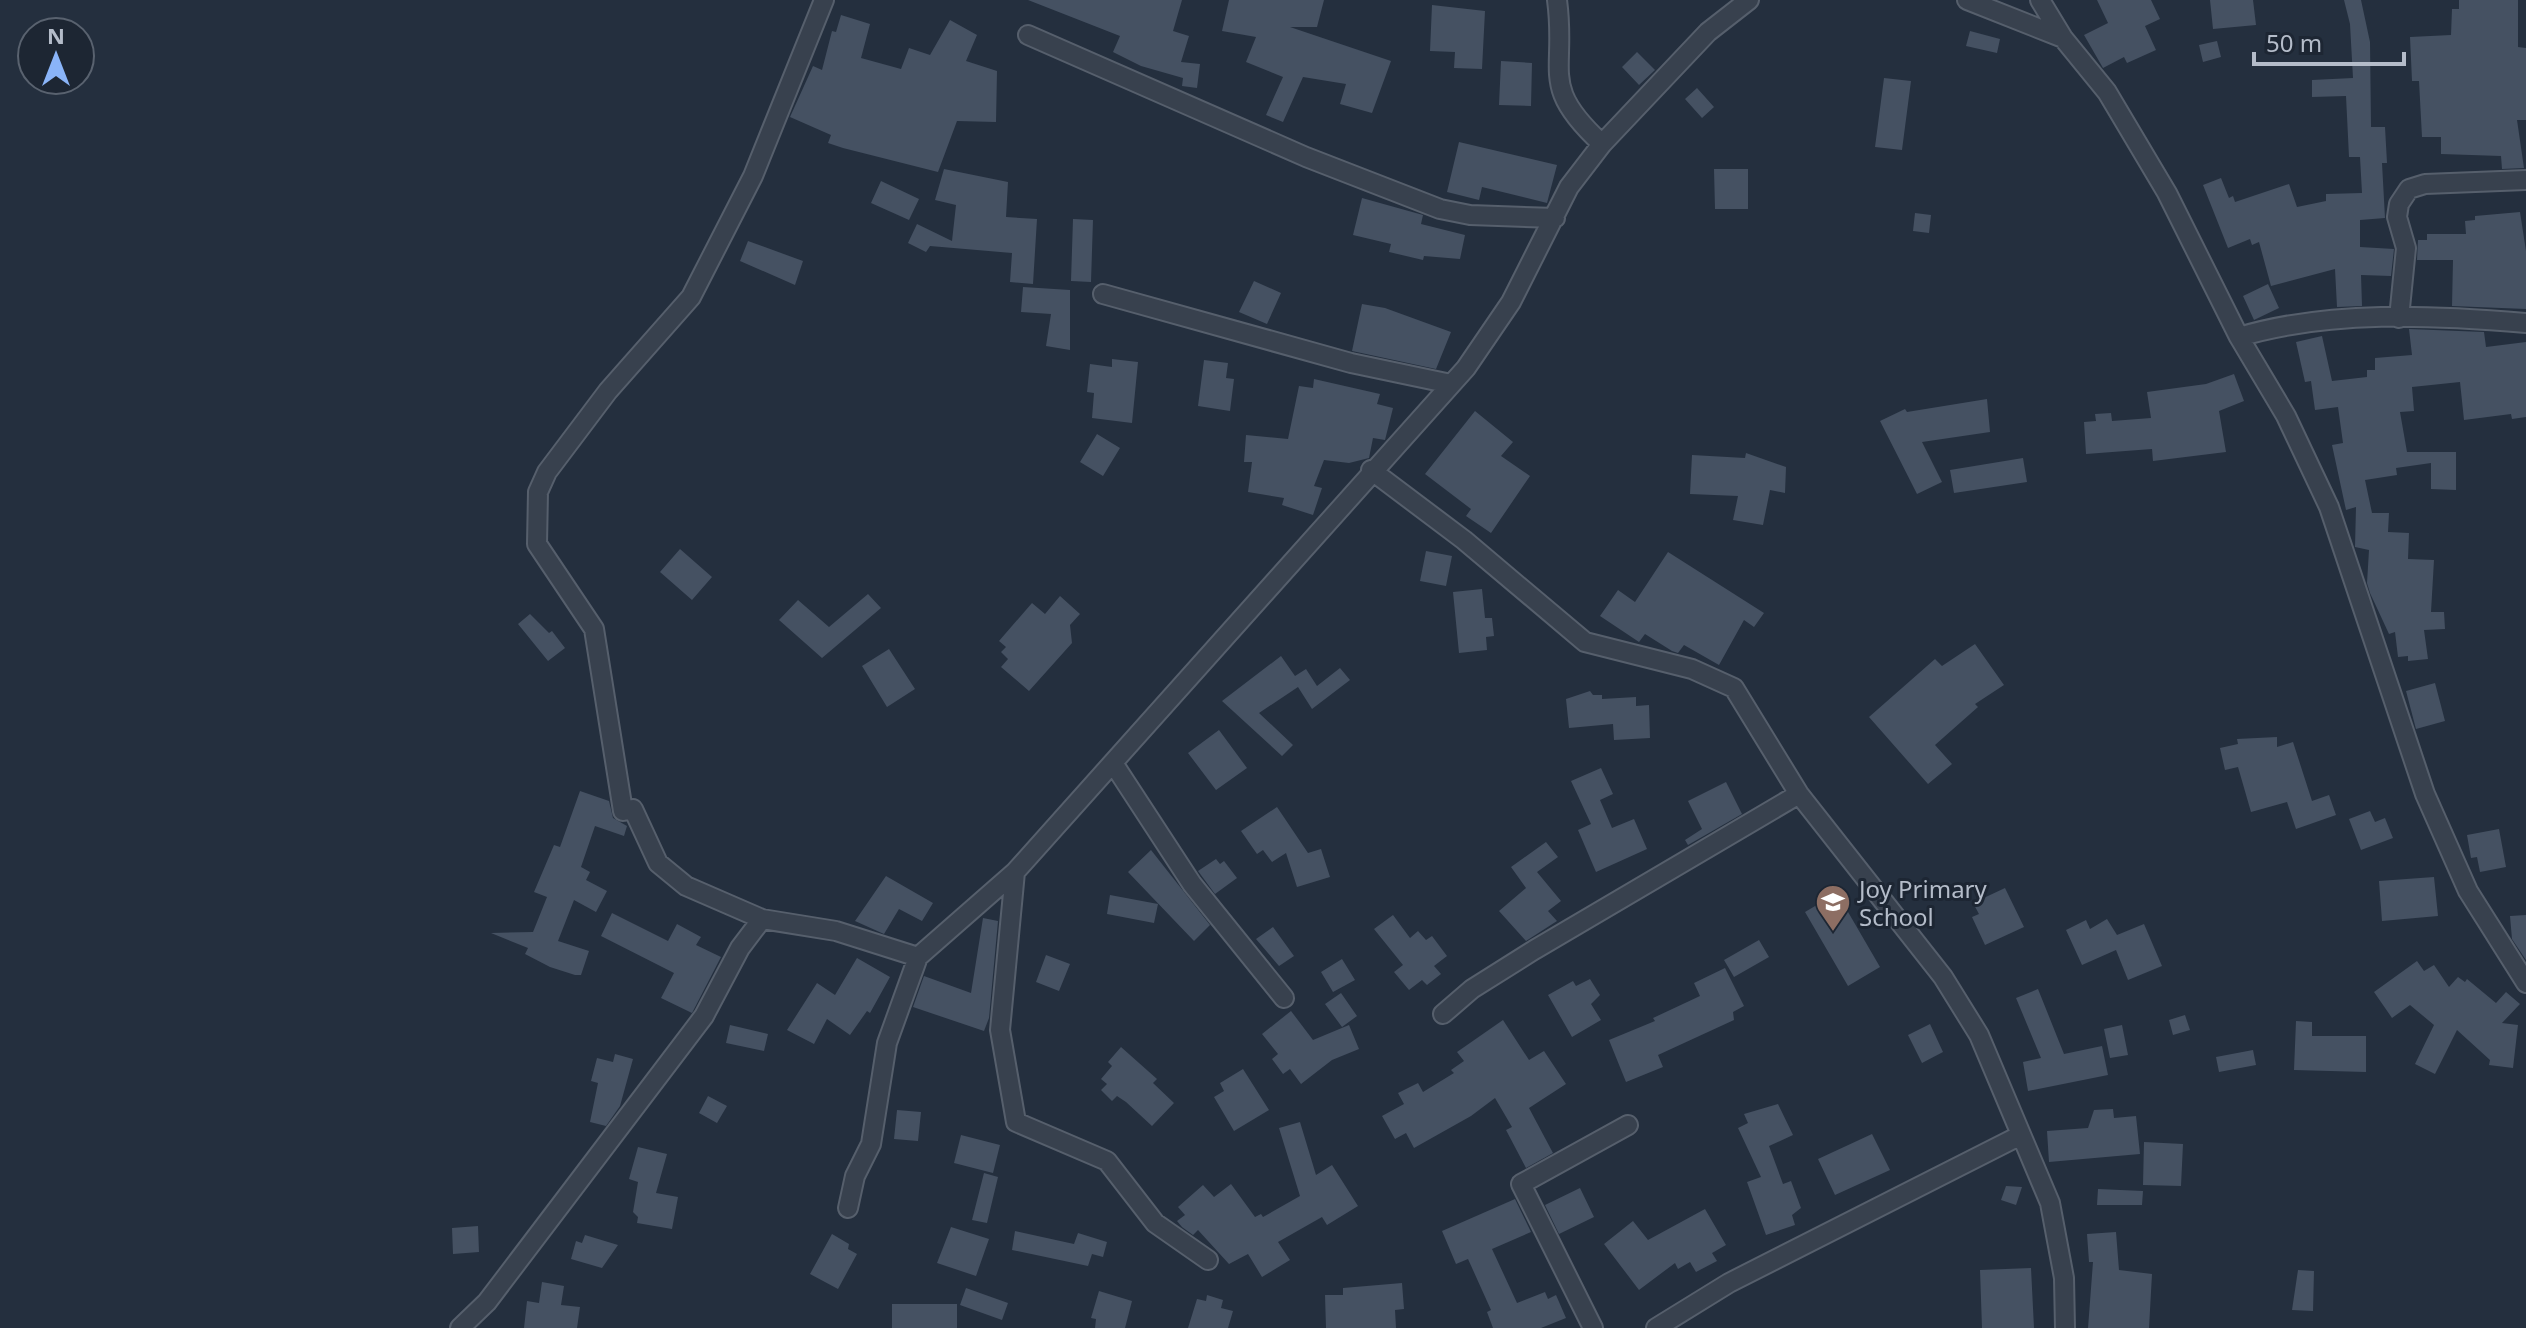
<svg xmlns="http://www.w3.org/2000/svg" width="2526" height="1328" font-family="'Noto Sans',sans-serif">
<rect width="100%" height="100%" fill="#242f3e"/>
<!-- building -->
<path fill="#455162" d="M1028,0H1182L1173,31L1189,36L1181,62L1200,64L1197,88L1182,86L1183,78L1141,66L1113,52L1120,36Z
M1229,0H1324L1317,27H1290L1391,61L1372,113L1340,104L1346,84L1303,77L1283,122L1266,115L1283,77L1246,62L1256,37L1222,31Z
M2097,0H2151L2160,19L2145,26L2156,50L2127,63L2124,57L2103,68L2084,35L2108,23Z
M2210,0H2253L2256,25L2213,29Z
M2344,0H2361L2370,42L2371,127H2385L2387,163H2382L2385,218L2360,220V247L2394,249L2391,276L2361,275L2362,306L2337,307L2335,269L2271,286L2259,242L2252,245L2250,239L2228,248L2203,185L2221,178L2229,198L2233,196L2235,202L2289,184L2297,207L2326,201V194L2362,193L2360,157H2349L2346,96L2312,97V80L2353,78L2350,24Z
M2459,0H2518V47L2526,48V120H2517L2524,168L2502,169L2501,156L2441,154V137H2422L2419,81H2412L2410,37L2451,35L2452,9H2459Z
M1432,5L1485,11L1482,69L1454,68L1455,52L1430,51Z
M841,15L870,24L861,58L901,69L909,48L930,55L950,20L977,35L966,61L997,71L996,122L957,121L938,172L843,148L828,143L831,135L790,117L813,66L822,70L832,31L836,32Z
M1970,31L2000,39L1997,53L1966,46Z
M2217,41L2221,57L2203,62L2199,45Z
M1637,52L1655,70L1639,85L1622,67Z
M1501,61L1532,63L1531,106L1499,105Z
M1884,78L1911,81L1902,150L1875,147Z
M1697,88L1714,107L1702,118L1685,99Z
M1459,142L1557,165L1547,203L1482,187L1479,200L1447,192Z
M944,169L1008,182L1006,217L1037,219L1033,284L1010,282L1012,253L930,246L926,252L908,243L917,224L952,241L956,205L935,200Z
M1714,169H1748V209H1715Z
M881,181L919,199L909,220L871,203Z
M1362,198L1423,215L1421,224L1465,235L1460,259L1424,256L1423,260L1389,252L1391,244L1353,235Z
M2520,212L2526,251V309L2452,306L2453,260H2417L2418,240H2427V234H2466L2465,221L2475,220V216Z
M1915,213L1931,215L1929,233L1913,231Z
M1073,219L1093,220L1091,282L1071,281Z
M748,241L803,261L795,285L740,261Z
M1254,281L1281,293L1267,324L1239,312Z
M2268,284L2279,308L2254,320L2243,296Z
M1023,287L1070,290V350L1046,346L1051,314L1021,312Z
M1362,304L1385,308L1451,332L1436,369L1352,351Z
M2409,329L2484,332L2486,347L2526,342V417L2512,419L2511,414L2464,420L2460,382L2412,387L2414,411L2400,412L2407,452H2456V490L2431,489V463L2396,468L2397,475L2365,480L2372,513H2389L2388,532L2409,533L2408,559L2434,560L2431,612H2444L2445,629L2424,630L2428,659L2408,661V656L2398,657L2395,632L2389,634L2370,593L2367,583L2369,550L2355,547L2356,507L2346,510L2332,445L2343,443L2338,407L2315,410L2311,381L2305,382L2296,342L2322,336L2332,381L2367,377V370H2375V358L2412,355Z
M1112,359L1138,362L1132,423L1092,418L1094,393L1087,392L1090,364L1112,367Z
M1204,360L1228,363L1226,378L1234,379L1230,411L1198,406Z
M2234,374L2244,401L2219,411L2226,452L2153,461L2152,449L2086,454L2084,422L2096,421L2095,414L2111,413L2112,421L2151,418L2147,392L2206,384Z
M1314,379L1380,394L1377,404L1393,408L1385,440L1373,438L1369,458L1349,463L1324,460L1314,486L1322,488L1313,515L1282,505L1284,498L1248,492L1252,462H1244L1246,435L1288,439L1299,386L1313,388Z
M1987,399L1990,432L1922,442L1942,482L1917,494L1880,421L1905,409L1907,412Z
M1475,411L1513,442L1501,456L1530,476L1491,533L1466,516L1471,509L1425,474Z
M1097,434L1120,448L1103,476L1080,462Z
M1746,453L1786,467L1785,493L1770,490L1763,525L1733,520L1738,496L1690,494L1692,455L1745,458Z
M2023,458L2027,482L1954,493L1950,470Z
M680,549L712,577L692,600L660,572Z
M1426,551L1452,556L1446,586L1420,581Z
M1668,552L1764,613L1754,627L1744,620L1719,665L1684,645L1678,653L1672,651L1645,634L1639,642L1600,616L1618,590L1635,602Z
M1482,589L1485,618H1492L1494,636L1486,637L1487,650L1459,653L1453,592Z
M868,594L881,608L822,658L779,620L798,600L829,627Z
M1060,596L1080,614L1070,625L1072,643L1029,691L1001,667L1008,659L1001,652L1006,647L999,641L1032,603L1045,614Z
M530,614L549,633L552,631L565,648L548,661L518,624Z
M1975,644L2004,685L1975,704L1978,707L1935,745L1952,764L1928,784L1869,717L1935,659L1942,666Z
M889,649L915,689L887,707L862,666Z
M1281,656L1295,676L1306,669L1317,686L1340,668L1350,680L1312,709L1298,687L1259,713L1293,745L1282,756L1222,701Z
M2435,683L2445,721L2416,729L2406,691Z
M1590,691L1593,695H1602V699L1636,697V706L1649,705L1650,738L1614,740L1613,724L1569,728L1566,699Z
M1219,730L1247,768L1216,790L1188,753Z
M2277,737V747L2293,742L2312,801L2329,795L2336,815L2296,829L2287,802L2251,812L2238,767L2225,770L2220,748L2238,744L2237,739Z
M1601,768L1613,794L1600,800L1612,828L1634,819L1647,849L1596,872L1578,830L1591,824L1571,781Z
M1726,782L1742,814L1688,845L1685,840L1702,829L1688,801Z
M580,791L609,801L613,818L627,826L624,836L595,826L581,867L590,872L586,880L607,891L596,912L574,900L558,941L589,951L581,975H575L550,967L525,954L528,948L491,933L533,932L547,897L534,892L554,845L560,847Z
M1277,807L1308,853L1321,849L1330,877L1297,887L1286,853L1272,862L1263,850L1257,854L1241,831Z
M2370,811L2375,822L2385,818L2393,838L2361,850L2349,819Z
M2499,829L2506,867L2480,872L2477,857L2471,858L2467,835Z
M1546,842L1558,857L1537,872L1561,901L1548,911L1557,921L1526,941L1499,911L1526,888L1511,867Z
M1151,850L1210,925L1194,941L1128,872Z
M1216,859L1220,864L1224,861L1237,878L1215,894L1198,871Z
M886,876L933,903L922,921L899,909L884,934L855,921Z
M2434,877L2438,916L2382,921L2379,881Z
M2005,888L2024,927L1985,945L1972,917L1979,914L1973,903Z
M1837,893L1880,967L1848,986L1805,912Z
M1110,895L1158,904L1154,923L1107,914Z
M612,913L668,941L677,924L701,937L696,945L721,957L692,1013L661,998L674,973L601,936Z
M1393,915L1410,938L1418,931L1426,940L1432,936L1447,956L1434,966L1441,974L1427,985L1422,980L1409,990L1394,972L1403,965L1374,929Z
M2526,915V960L2512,939L2510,916Z
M983,918L998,921L989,1018L984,1031L913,1007L924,976L971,993Z
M2107,919L2117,935L2144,924L2162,966L2128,980L2116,950L2082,965L2066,930L2086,920L2090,929Z
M1273,927L1294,956L1279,966L1256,939Z
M1759,940L1769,957L1734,977L1724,960Z
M1046,955L1070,964L1059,991L1036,982Z
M857,958L890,977L870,1013L867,1011L850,1035L827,1019L814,1044L787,1030L817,983L835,995Z
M1342,959L1355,980L1333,992L1321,972Z
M2417,961L2424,971L2434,965L2449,987L2458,977L2465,982L2467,979L2496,1003L2506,992L2520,1004L2502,1023L2518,1025L2513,1068L2489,1065L2490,1060L2457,1030L2435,1074L2415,1064L2434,1025L2410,1005L2392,1018L2374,992Z
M1725,968L1744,1006L1733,1012L1734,1020L1658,1055L1663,1067L1626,1082L1609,1040L1655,1021L1653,1018L1700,996L1694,983Z
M1590,979L1600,995L1591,1004L1601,1020L1572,1037L1548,995L1573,981L1576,986Z
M2038,989L2064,1054L2102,1046L2108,1075L2028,1091L2023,1062L2041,1058L2016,998Z
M1341,993L1357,1016L1342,1027L1325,1004Z
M1291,1011L1313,1040L1349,1025L1359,1049L1332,1060L1301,1084L1290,1069L1283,1074L1272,1059L1278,1054L1262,1034Z
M2185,1015L2190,1030L2173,1035L2169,1020Z
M1503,1020L1529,1060L1544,1051L1566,1084L1529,1108L1553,1153L1526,1168L1506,1130L1512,1127L1495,1098L1471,1116L1414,1148L1406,1133L1395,1139L1382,1116L1404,1104L1398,1093L1418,1083L1423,1092L1454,1073L1451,1070L1464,1061L1457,1052Z
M2296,1021L2312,1022V1036H2366V1072L2294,1070Z
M1930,1024L1943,1052L1922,1063L1908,1035Z
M730,1025L768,1034L764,1051L726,1043Z
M2122,1025L2128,1055L2110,1058L2104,1029Z
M1121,1047L1157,1079L1153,1083L1174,1103L1152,1126L1126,1102L1117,1096L1112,1101L1101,1090L1107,1084L1101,1079L1112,1066L1108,1062Z
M2253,1050L2256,1065L2219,1072L2216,1057Z
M615,1054L633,1059L620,1106L606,1126L590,1122L598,1083L591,1081L597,1058L613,1062Z
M1243,1069L1269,1110L1234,1131L1214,1097L1224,1091L1220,1083Z
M708,1096L727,1106L717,1123L699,1113Z
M1778,1104L1793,1135L1769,1146L1783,1184L1791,1181L1801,1208L1792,1215L1795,1225L1766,1235L1747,1182L1761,1177L1738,1128L1748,1123L1744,1114Z
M2113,1109L2114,1118L2136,1116L2140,1154L2049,1162L2047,1131L2088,1128L2094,1110Z
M897,1110L921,1112L918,1141L894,1139Z
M1300,1122L1316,1175L1332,1165L1358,1206L1327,1225L1322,1217L1278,1242L1290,1260L1262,1277L1248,1254L1229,1264L1198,1230L1193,1235L1182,1227L1177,1221L1185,1215L1178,1207L1203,1185L1214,1197L1231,1184L1255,1217L1261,1214L1263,1217L1300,1196L1279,1128Z
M1872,1134L1890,1170L1835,1195L1818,1159Z
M961,1135L1000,1145L993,1173L954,1163Z
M2144,1142L2183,1144L2181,1186L2143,1185Z
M638,1147L667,1154L656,1193L678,1197L672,1229L637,1223L638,1217L633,1212L638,1182L629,1179Z
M984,1173L998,1177L987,1223L972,1220Z
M2006,1186L2022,1187L2016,1205L2001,1200Z
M1580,1188L1594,1217L1559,1234L1545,1205Z
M2098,1189L2143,1191L2142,1205H2097Z
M1515,1199L1531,1232L1492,1249L1517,1303L1545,1292L1548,1299L1556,1295L1566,1318L1541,1328H1493L1487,1312L1491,1310L1468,1259L1456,1264L1442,1231Z
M1705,1209L1726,1245L1712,1253L1717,1261L1696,1272L1690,1262L1678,1269L1675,1263L1639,1290L1604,1244L1633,1221L1648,1240Z
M478,1226L479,1252L453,1254L452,1228Z
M951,1227L989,1239L976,1276L937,1263Z
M1015,1231L1074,1244L1078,1233L1107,1242L1103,1257L1092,1254L1088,1266L1012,1250Z
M2116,1232L2119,1270L2152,1274L2149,1328H2088L2093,1262H2089L2087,1234Z
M832,1234L849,1244L848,1249L857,1254L838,1289L810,1274Z
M585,1235L618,1245L602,1268L571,1259L576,1241L582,1243Z
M2031,1268L2034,1328H1982L1980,1270Z
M2298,1270L2314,1271L2313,1311L2292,1310Z
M542,1282L564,1286L561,1305L580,1307L577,1328H524L527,1301L539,1303Z
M1402,1283L1404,1309L1395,1310L1396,1328H1326L1325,1295H1343V1288Z
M966,1288L1008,1303L1002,1320L960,1305Z
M1099,1291L1132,1301L1125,1328H1095L1096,1319L1091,1318Z
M1207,1295L1223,1300L1221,1308L1233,1311L1228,1328H1188L1197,1299L1206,1301Z
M892,1304H957V1328H892Z"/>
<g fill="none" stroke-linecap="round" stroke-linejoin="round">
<!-- minor casing -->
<g stroke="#565f6c" stroke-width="22">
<path id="minor" d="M824,0L753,176L691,297L608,391L547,472L538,492L537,544L594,629L623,811L633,809L658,863L686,886L762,919L836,931L918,957
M1557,0C1567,73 1538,85 1602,144
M1967,0L2063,38
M2040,0L2063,38L2107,92L2167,193L2239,337L2286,416L2329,507L2425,794L2468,891L2526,983
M1028,35L1306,157L1440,209L1470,215L1555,218
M1103,294L1351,363L1451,384
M2399,318L2406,248L2397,217L2399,204L2409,189L2425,184L2526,180
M2239,337C2329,310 2433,315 2526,323
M1371,470L1464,540L1585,642L1692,669L1734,688L1799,794L1943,977L1979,1035L2050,1203L2064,1278L2065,1328
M1113,763L1192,884L1284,998
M1015,872L1000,1030L1016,1122L1107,1161L1155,1223L1208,1260
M1443,1014L1472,989L1534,950L1799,794
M848,1208L855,1176L871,1144L887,1043L918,957L1015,872L1466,368L1511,302L1569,187L1602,144L1708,32L1749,0
M460,1328L487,1302L704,1016L740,948L762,919
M1593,1328L1521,1184L1628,1125
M1656,1328L1729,1283L2021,1135"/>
</g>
<!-- minor -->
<use href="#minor" stroke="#38414e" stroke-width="18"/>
</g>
<!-- icons -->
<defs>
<g id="school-pin" transform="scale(1.8)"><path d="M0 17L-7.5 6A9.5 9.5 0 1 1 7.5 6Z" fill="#8d6e63" stroke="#1d2633"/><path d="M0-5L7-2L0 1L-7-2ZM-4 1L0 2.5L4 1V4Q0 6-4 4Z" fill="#fff"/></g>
</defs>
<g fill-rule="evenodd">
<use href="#school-pin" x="1833" y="902"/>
</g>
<g text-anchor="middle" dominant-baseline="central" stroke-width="6" stroke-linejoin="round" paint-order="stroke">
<!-- poi labels -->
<g font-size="24" fill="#b4bcc9" stroke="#1d2633" text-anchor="start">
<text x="1859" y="888">Joy Primary<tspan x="1859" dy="28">School</tspan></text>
</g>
</g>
<!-- north arrow -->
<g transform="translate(56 56)"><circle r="38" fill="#1d2633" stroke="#59626f" stroke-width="2"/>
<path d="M0-6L14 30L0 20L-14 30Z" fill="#8ab4f8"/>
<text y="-12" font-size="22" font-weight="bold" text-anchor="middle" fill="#b4bcc9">N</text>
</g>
<!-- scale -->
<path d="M2254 52v12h150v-12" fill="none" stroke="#b4bcc9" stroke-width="4"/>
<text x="2266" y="52" font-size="24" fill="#b4bcc9" stroke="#1d2633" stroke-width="6" paint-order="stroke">50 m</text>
</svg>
